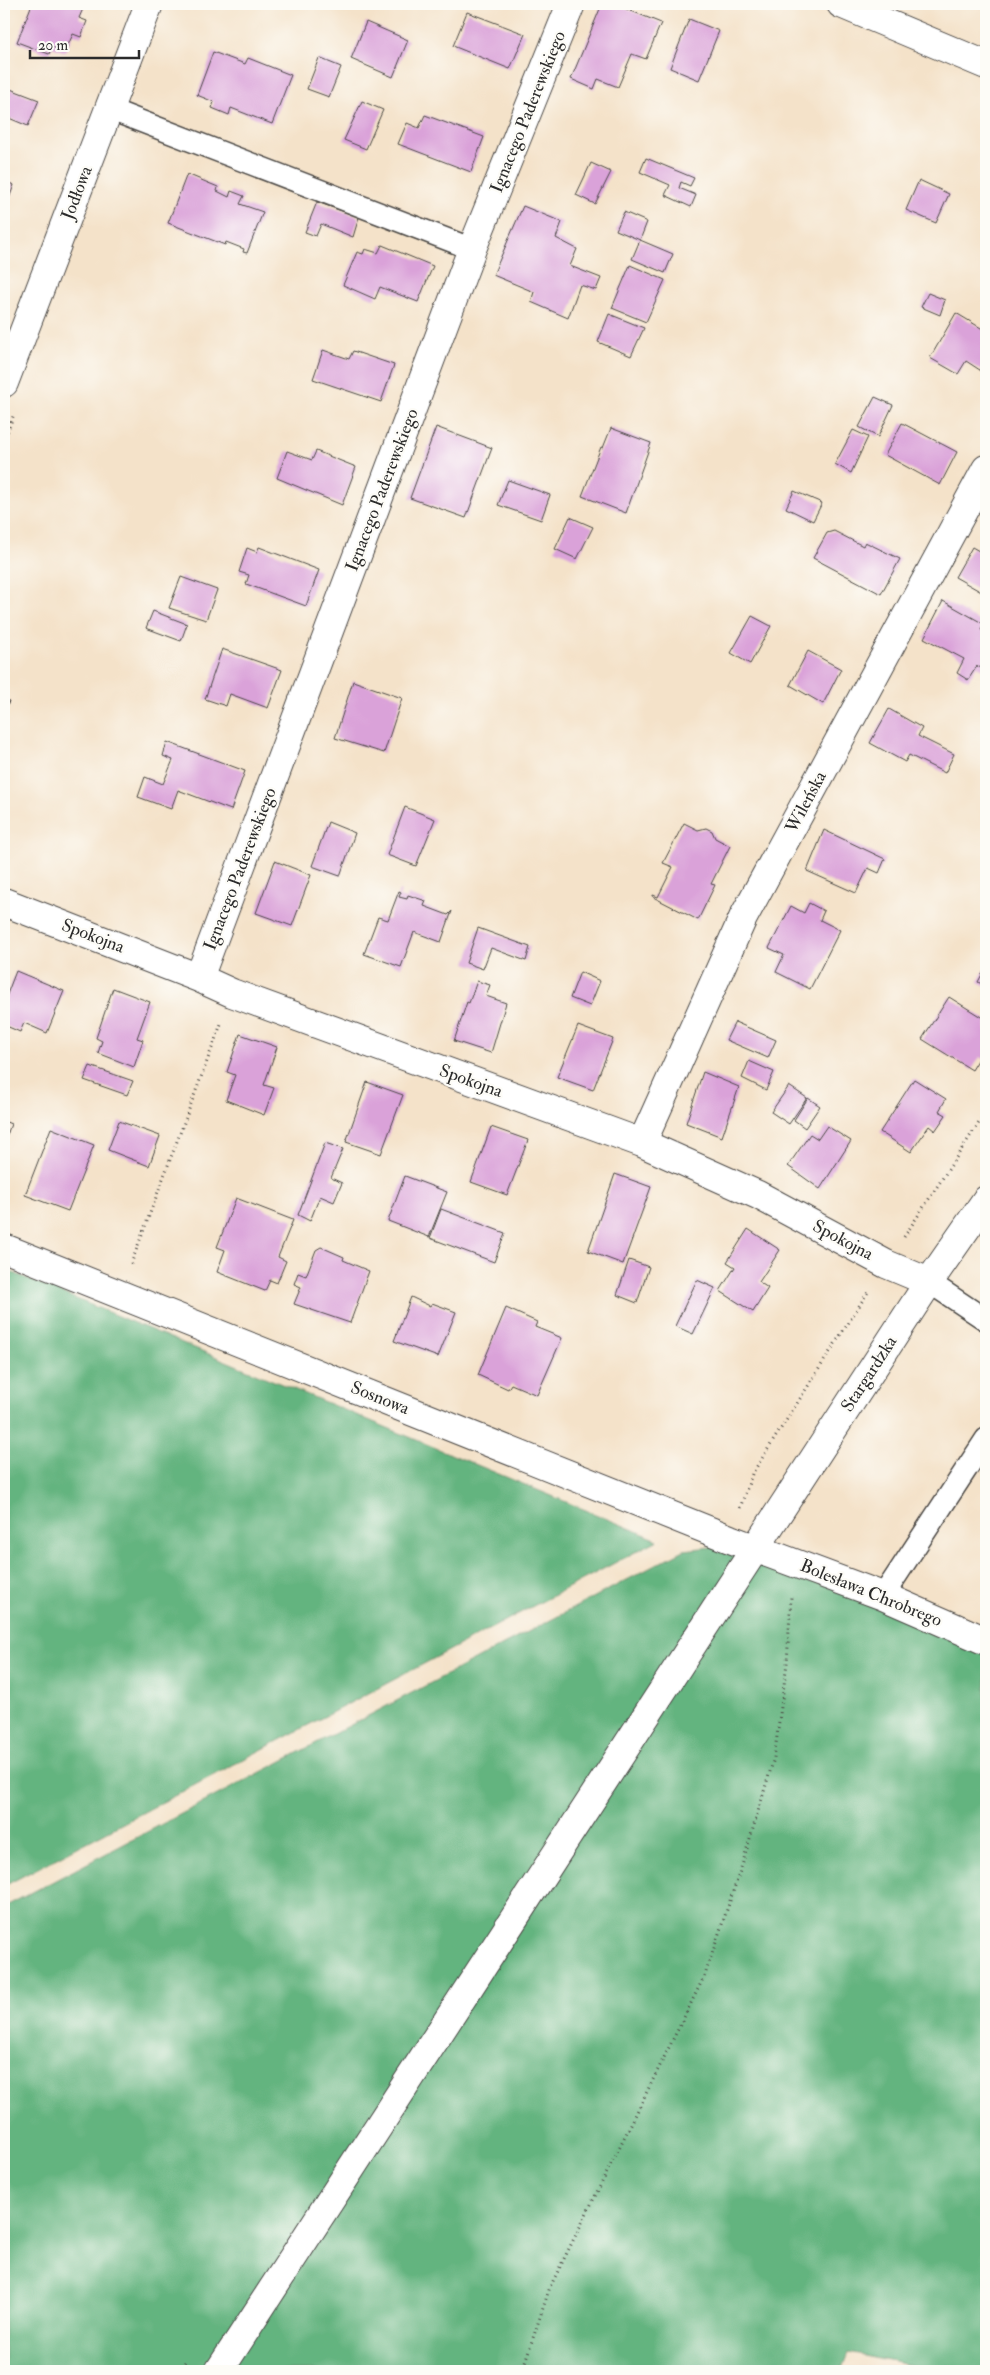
<svg xmlns="http://www.w3.org/2000/svg" width="990" height="2375" font-family="'IM FELL Double Pica',serif">
<rect width="100%" height="100%" fill="#fdfcf7"/>
<filter id="ink" filterUnits="userSpaceOnUse"><feTurbulence type="fractalNoise" baseFrequency=".02" numOctaves="2"/><feDisplacementMap in="SourceGraphic" scale="10" xChannelSelector="R" yChannelSelector="G"/><feConvolveMatrix kernelMatrix="1 2 1 2 8 2 1 2 1" color-interpolation-filters="sRGB"/></filter>
<filter id="wash" filterUnits="userSpaceOnUse"><feTurbulence type="fractalNoise" baseFrequency=".0096" numOctaves="4" result="noise"/><feDisplacementMap in="SourceGraphic" scale="20" xChannelSelector="R" yChannelSelector="G"/><feGaussianBlur stdDeviation="1.12" result="paint"/><feColorMatrix in="noise" values="0 0 0 0 0 0 0 0 0 0 0 0 0 0 0 0 0 1.4 0 .05"/><feComposite in="paint" operator="in"/></filter>
<g filter="url(#wash)">
<rect width="100%" height="100%" fill="#f4e2c9"/>
<!-- forest -->
<path fill="#63b47f" stroke="#477055" d="M4,1269L658,1540L4,1886Z
M719,1546L986,1643V2371H940L848,2353L841,2371H4V1907L684,1550Z"/>
<g id="blocks">
<!-- building -->
<path fill="#daa2d9" d="M32,4H85L79,18L87,21L81,37L73,34L65,52L52,47L49,54L17,42Z
M602,4H614L661,23L646,59L632,54L618,87L598,79L594,89L571,79Z
M467,12L525,34L510,69L453,46Z
M689,19L719,31L699,80L670,68Z
M366,22L408,40L393,77L351,59Z
M213,52L245,64L248,58L291,75L272,124L231,108L229,115L212,108L214,102L197,95Z
M319,58L341,67L329,97L307,89Z
M5,87L39,100L28,126L4,116Z
M362,101L383,110L366,149L344,140Z
M425,115L484,137L471,172L398,144L407,123L419,128Z
M646,158L694,178L690,186L681,182L679,188L696,195L691,207L665,195L670,185L640,172Z
M591,163L611,172L595,204L576,195Z
M187,174L218,187L217,191L229,197L231,191L244,196L240,204L263,212L247,253L243,252L244,249L226,242L225,245L168,223Z
M919,180L949,194L936,223L906,210Z
M4,181L14,185L4,212Z
M317,202L359,217L353,237L321,224L316,236L305,232Z
M523,206L562,222L556,238L577,249L570,266L601,278L596,290L580,285L568,318L531,302L534,292L493,275Z
M624,212L647,222L640,240L673,254L665,273L632,259L640,240L616,230Z
M382,245L433,266L418,302L380,287L375,299L343,285L357,252L363,254L365,249L378,253Z
M630,265L665,280L646,322L612,308Z
M928,293L945,300L940,315L921,307Z
M956,313L986,331V374L966,361L958,374L930,358Z
M609,314L644,328L631,356L598,342Z
M323,350L349,359L353,351L394,365L381,402L313,379Z
M875,397L893,405L878,437L859,427Z
M902,423L957,452L940,485L885,455Z
M436,427L492,448L466,518L410,498Z
M611,428L651,443L626,513L582,496L601,447L603,448Z
M853,430L868,437L851,473L835,464Z
M287,451L312,460L316,451L356,467L342,505L277,478Z
M508,480L550,495L541,520L498,505Z
M794,491L822,503L813,521L786,508Z
M570,517L593,527L577,559L555,549Z
M834,531L863,546L865,542L900,559L881,594L813,558L827,533Z
M259,547L319,570L306,606L246,584L249,575L239,572L247,548L257,552Z
M972,547L986,555L985,594L955,577Z
M181,577L217,590L206,620L169,608Z
M943,601L984,624L981,630L986,632V670L977,666L968,680L957,673L964,659L924,638Z
M153,611L187,624L181,641L146,628Z
M752,616L771,626L750,664L731,653Z
M222,649L282,670L268,708L230,694L226,706L205,699Z
M808,651L841,669L823,704L790,685Z
M353,681L402,698L384,753L335,738Z
M4,699L9,701L4,716Z
M889,709L922,728L918,736L954,754L945,773L909,755L905,762L870,743Z
M167,742L245,771L231,810L178,790L171,809L138,797L145,777L163,784L173,760L163,756Z
M405,807L435,819L416,866L387,855Z
M328,822L355,833L340,876L312,866Z
M684,823L698,830L706,828L712,831L715,838L730,846L711,884L715,885L698,920L653,897V895L658,897L673,867L663,863Z
M824,830L885,859L879,873L868,868L856,893L807,871Z
M275,861L311,875L292,926L256,913Z
M399,891L401,892L399,897L407,899L408,895L426,901L424,906L448,915L452,911L441,942L414,932L401,967L364,954L378,917L388,920Z
M809,903L824,911L820,920L840,930L810,989L776,972L784,955L769,948L791,906L804,913Z
M478,928L530,947L526,961L491,948L483,969L466,963Z
M986,967V986L978,982Z
M16,971L64,991L47,1033L24,1023L20,1032L4,1025V1002Z
M580,972L600,981L590,1006L570,998Z
M477,981L490,985L486,996L506,1003L491,1053L454,1041L467,1002L469,1003Z
M113,988L150,1002L137,1038L143,1040L134,1067L98,1053L102,1041L96,1038Z
M949,997L986,1020V1061L980,1057L972,1070L922,1039Z
M735,1022L776,1040L768,1058L726,1040Z
M578,1026L613,1039L593,1090L557,1077Z
M240,1034L277,1047L264,1085L274,1088L264,1115L226,1100L235,1075L227,1072Z
M749,1061L774,1072L766,1090L742,1078Z
M90,1066L133,1081L127,1095L84,1080Z
M703,1072L739,1087L722,1137L686,1123Z
M914,1079L946,1099L939,1111L946,1115L935,1131L929,1126L911,1152L880,1132Z
M367,1082L403,1095L381,1154L346,1142Z
M789,1086L807,1098L789,1124L771,1112Z
M808,1098L820,1106L805,1128L794,1120Z
M4,1121L11,1124L4,1143Z
M119,1121L160,1136L149,1166L108,1150Z
M827,1126L851,1141L820,1189L788,1166L810,1134L818,1139Z
M491,1127L528,1140L507,1195L471,1182Z
M51,1128L94,1145L68,1211L25,1195Z
M325,1143L343,1149L331,1178L342,1183L334,1202L320,1196L310,1221L298,1215Z
M615,1174L651,1187L623,1264L588,1251Z
M405,1176L447,1192L429,1237L388,1221Z
M236,1198L293,1220L278,1257L286,1261L277,1283L270,1280L265,1291L217,1272L225,1250L217,1247Z
M441,1209L505,1233L494,1262L430,1238Z
M748,1229L780,1250L759,1282L768,1288L753,1312L720,1291L735,1267L727,1262Z
M321,1247L344,1257L343,1260L369,1271L350,1323L294,1304L301,1287L294,1284L298,1273L306,1276L316,1250Z
M629,1260L649,1267L637,1303L617,1295Z
M697,1280L715,1288L693,1334L675,1326Z
M411,1297L430,1306L432,1303L456,1312L438,1357L394,1341Z
M506,1308L537,1322L535,1327L562,1338L537,1395L511,1384L508,1389L478,1375Z"/>
</g>
</g>
<g filter="url(#ink)">
<use href="#blocks" fill-opacity="0" stroke="#494643" stroke-width="1"/>
<g fill="none" stroke-linecap="round" stroke-linejoin="round">
<!-- service casing -->
<g stroke="#494643" stroke-width="24">
<path id="service" d="M109,109L472,249
M929,1282L986,1320
M883,1596L986,1439"/>
</g>
<!-- minor casing -->
<g stroke="#494643" stroke-width="30">
<path id="minor" d="M841,4L986,65
M4,383L149,4
M4,902L199,978L232,993L642,1143L758,1195L886,1264L929,1282
M199,978L472,249L571,4
M642,1143L743,918L986,469
M4,1248L730,1539L883,1596L986,1641"/>
</g>
<!-- tertiary casing -->
<g stroke="#494643" stroke-width="30">
<path id="tertiary" d="M219,2371L929,1282L986,1200"/>
</g>
<!-- path -->
<path stroke="#494643" stroke-width="3" stroke-dasharray="1 4" stroke-linecap="butt" d="M4,441L14,414
M904,1237L986,1112
M131,1264L221,1024
M740,1508L752,1474L868,1292
M179,2371L187,2359
M522,2371L550,2287L705,1975L743,1862L774,1758L787,1663L791,1597"/>
<!-- service -->
<use href="#service" stroke="#fff" stroke-width="21"/>
<!-- minor -->
<use href="#minor" stroke="#fff" stroke-width="28"/>
<!-- tertiary -->
<use href="#tertiary" stroke="#fff" stroke-width="28"/>
</g>
</g>
<g text-anchor="middle" dominant-baseline="central" stroke-width="4.5" stroke-linejoin="round" paint-order="stroke">
<!-- street labels -->
<g font-size="18" fill="#2b2b2b" stroke="#fdfcf7">
<text transform="translate(528 112) rotate(-68)">Ignacego Paderewskiego</text>
<text transform="translate(77 193) rotate(-69)">Jodłowa</text>
<text transform="translate(382 490) rotate(-69)">Ignacego Paderewskiego</text>
<text transform="translate(806 802) rotate(-62)">Wileńska</text>
<text transform="translate(240 869) rotate(-69)">Ignacego Paderewskiego</text>
<text transform="translate(93 936) rotate(21)">Spokojna</text>
<text transform="translate(471 1081) rotate(20)">Spokojna</text>
<text transform="translate(843 1240) rotate(28)">Spokojna</text>
<text transform="translate(869 1374) rotate(-57)">Stargardzka</text>
<text transform="translate(380 1398) rotate(22)">Sosnowa</text>
<text transform="translate(871 1593) rotate(22)">Bolesława Chrobrego</text>
</g>
</g>
<!-- margin -->
<rect width="990" height="2375" fill="none" stroke="#fdfcf7" stroke-width="20"/>
<!-- scale -->
<path d="M30 50v8h109v-8" fill="none" stroke="#2b2b2b" stroke-width="2.5"/>
<text x="38" y="50" font-size="15" fill="#2b2b2b" stroke="#fdfcf7" stroke-width="4" paint-order="stroke">20 m</text>
</svg>
